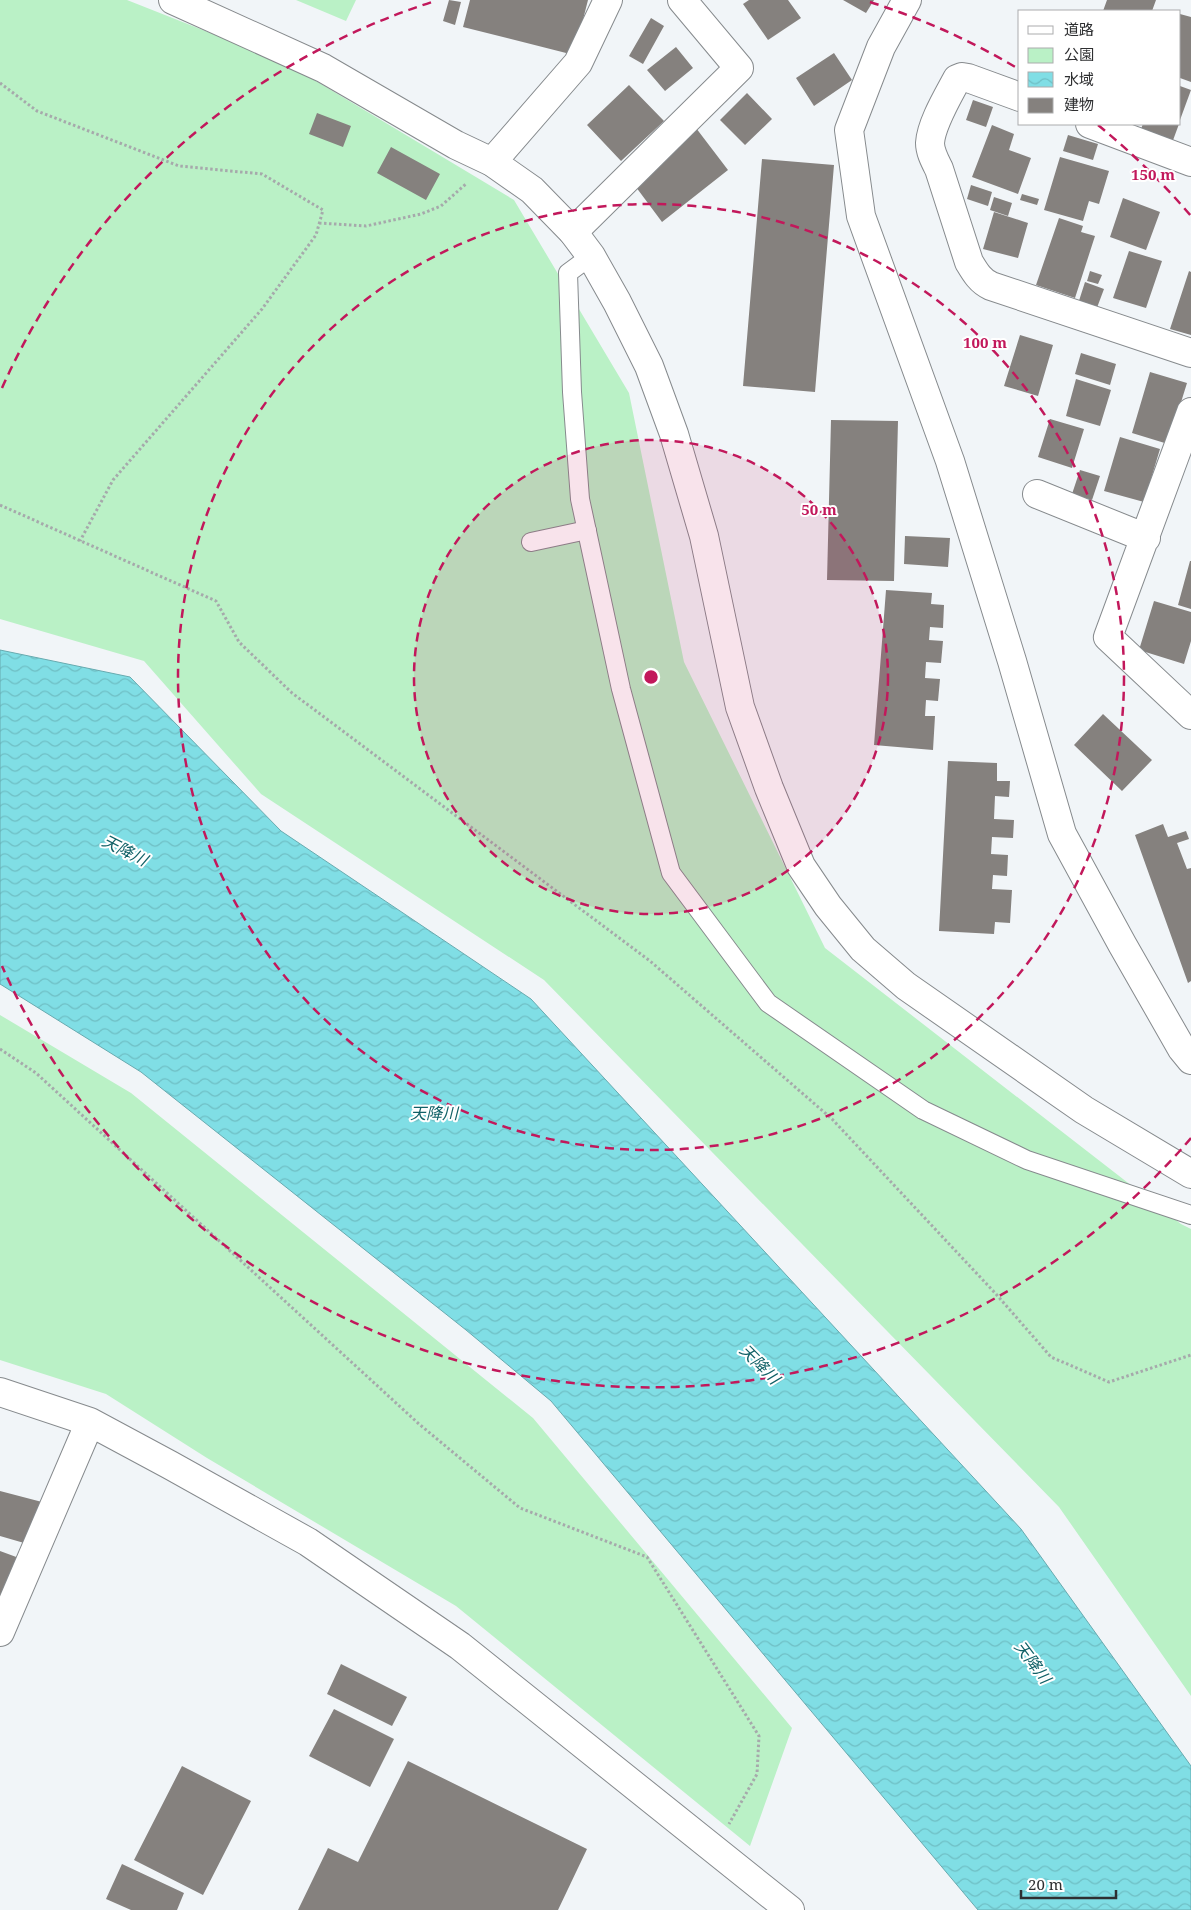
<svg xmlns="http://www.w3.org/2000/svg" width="1191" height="1910" font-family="'Noto Serif','Noto Sans JP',serif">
<defs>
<pattern id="water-waves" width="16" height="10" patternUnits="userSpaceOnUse" patternTransform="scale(1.25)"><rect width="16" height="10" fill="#80dee5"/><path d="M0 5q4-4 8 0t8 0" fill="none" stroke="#6fbfc5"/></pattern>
</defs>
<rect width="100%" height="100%" fill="#f1f5f8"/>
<!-- green -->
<path fill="#baf1c6" d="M0,0H127L286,63L514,200L629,393L684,662L825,948L1181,1224L1191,1229V1696L1059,1507L544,980L261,794L144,661L0,619Z
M296,0H356L346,21Z
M0,1015L131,1093L533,1418L792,1728L750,1846L456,1606L207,1458L106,1394L0,1360Z"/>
<!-- water -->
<path fill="url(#water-waves)" stroke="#67aaaf" d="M0,650L130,677L281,831L531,999L1021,1529L1191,1766V1910H978L551,1401L466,1330L141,1072L0,984Z"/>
<!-- building -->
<path fill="#85817e" d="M449,0L461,2L455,25L443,21Z
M470,0H588L574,55L463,27Z
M749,0H788L801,18L768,40L743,4Z
M843,0H874L866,13Z
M1107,0H1156L1152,11H1103Z
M1180,14L1191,17V82L1180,78Z
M651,18L664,26L643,64L629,56Z
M676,47L693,68L665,91L647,70Z
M834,53L852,80L814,106L796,78Z
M629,85L664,121L621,161L587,125Z
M1180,86L1191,90L1180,120Z
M747,93L772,119L745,145L720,120Z
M973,100L993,107L986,127L966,120Z
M317,113L351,126L343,147L309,134Z
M1143,124H1179L1172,143L1140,131Z
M992,125L1014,134L1009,150L1031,158L1018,194L972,177Z
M696,128L728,170L662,222L630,179Z
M1068,135L1098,144L1093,160L1063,151Z
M391,147L440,174L426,200L377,173Z
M1060,157L1109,171L1099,204L1089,201L1083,221L1044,210Z
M762,159L834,165L815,392L743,386Z
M971,185L992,192L988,206L967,199Z
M1022,194L1039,199L1037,205L1020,200Z
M994,197L1012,203L1008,216L990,210Z
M1123,198L1160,212L1146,250L1110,237Z
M994,212L1028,223L1018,258L983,249Z
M1059,218L1083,226L1081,232L1095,236L1075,298L1036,285Z
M1129,251L1162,261L1146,308L1113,298Z
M1090,271L1102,275L1098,284L1087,281Z
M1189,271L1191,272V335L1170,329Z
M1085,282L1104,289L1095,313L1077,307Z
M1020,335L1053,345L1038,396L1004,386Z
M1081,353L1116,364L1110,385L1075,374Z
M1150,372L1187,383L1168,444L1132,433Z
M1076,379L1111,390L1100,426L1066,416Z
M1050,419L1084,429L1072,468L1038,457Z
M831,420L898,421L894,581L827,580Z
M1120,437L1160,449L1144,502L1104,491Z
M1080,470L1100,476L1092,500L1072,494Z
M905,536L950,538L948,567L904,564Z
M1190,561H1191V609L1178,605Z
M886,590L932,593L931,604L944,605L943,628L930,627L929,640L943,641L941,663L926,662L925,678L940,679L938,701L926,700L925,716H935L933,750L874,745Z
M1154,601L1191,612V641L1184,664L1139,650Z
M1103,714L1152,760L1122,791L1074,745Z
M948,761L997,763V781H1010L1009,797L995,796L994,819L1014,820L1013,838L992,837L991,854L1008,855L1007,876L993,875L992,889L1012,890L1010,923L995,922L994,934L939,931Z
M1163,824L1168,837L1186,831L1189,839L1177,843L1187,869L1191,868V981L1188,983L1135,835Z
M0,1491L42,1502L31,1545L0,1536Z
M0,1551L19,1558L0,1604Z
M341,1664L407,1697L392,1726L327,1694Z
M334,1709L394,1739L370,1787L309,1756Z
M408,1761L587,1849L558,1910H298L328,1848L358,1862Z
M182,1766L251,1801L203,1895L134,1860Z
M122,1864L184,1893L177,1910H131L106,1899Z"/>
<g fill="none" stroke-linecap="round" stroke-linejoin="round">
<!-- lane casing -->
<g stroke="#868a8d" stroke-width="20">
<path id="lane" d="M591,256L568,273L572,392L580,499L621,689L671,873L768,1003L923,1110L1027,1160L1191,1215
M531,542L587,530"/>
</g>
<!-- street casing -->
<g stroke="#868a8d" stroke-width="30">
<path id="street" d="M907,0L881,47L849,130L861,216L950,461L1012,661L1062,834L1122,944L1182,1049L1191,1060
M1020,97L968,78L962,77L957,79C948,96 931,124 930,143C930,152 935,161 939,169L969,262C975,272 980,281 991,286L1191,353
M1090,124L1191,162
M492,162L578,63L608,0
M573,232L739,68L682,0
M1191,412L1108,637L1191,715
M1037,494L1146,538"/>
</g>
<!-- secondary casing -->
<g stroke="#868a8d" stroke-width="30">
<path id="secondary" d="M173,0L323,68L456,145L492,162L532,190L573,232L591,256L617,302L649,366L674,434L704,536L740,707L769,788L801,866L828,906L863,949L906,986L1084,1110L1191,1174
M0,1392L90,1422L170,1465L308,1542L460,1646L790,1910
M0,1632L90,1422"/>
</g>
<!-- path -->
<path stroke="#a6a9ab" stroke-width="3" stroke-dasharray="2.5 2.5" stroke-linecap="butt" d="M0,83L37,111L179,166L262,174L323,210L316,235L262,309L113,480L80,541
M319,223L366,226L421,214L441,206L467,183
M0,505L216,601L239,642L292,693L650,961L832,1119L996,1294L1051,1357L1109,1382L1191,1355
M0,1049L36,1073L419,1424L520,1508L647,1557L759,1736L757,1774L729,1824"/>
<!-- lane -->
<use href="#lane" stroke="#fff" stroke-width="18"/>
<!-- street -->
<use href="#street" stroke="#fff" stroke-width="28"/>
<!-- secondary -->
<use href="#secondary" stroke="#fff" stroke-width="28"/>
</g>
<!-- distance rings -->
<circle cx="651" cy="677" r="237" fill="#c2185b" fill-opacity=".12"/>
<g fill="none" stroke="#c2185b" stroke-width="2.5" stroke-dasharray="9 6">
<circle cx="651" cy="677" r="237"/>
<circle cx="651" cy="677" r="473"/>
<path d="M1191 1138A710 710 0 0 1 2 966M2 388A710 710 0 0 1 432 2M870 2A710 710 0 0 1 1017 68M1098 125A710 710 0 0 1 1191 216"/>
</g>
<g text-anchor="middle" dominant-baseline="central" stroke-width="4" stroke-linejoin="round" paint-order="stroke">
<!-- water labels -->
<g font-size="16" font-style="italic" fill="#116167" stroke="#fff">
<text transform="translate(125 850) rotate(27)">天降川</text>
<text x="434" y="1113">天降川</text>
<text transform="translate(760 1364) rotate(45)">天降川</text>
<text transform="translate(1033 1662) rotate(53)">天降川</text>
</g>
</g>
<circle cx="651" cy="677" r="8" fill="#c2185b" stroke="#fff" stroke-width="2.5"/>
<g font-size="15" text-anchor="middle" font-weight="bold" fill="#c2185b" stroke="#fff" stroke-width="4" stroke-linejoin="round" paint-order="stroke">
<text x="1153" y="180">150 m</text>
<text x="985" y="348">100 m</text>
<text x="819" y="515">50 m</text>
</g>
<!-- legend -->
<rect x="1018" y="10" width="162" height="115" fill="#ffffff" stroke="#abacad"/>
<rect x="1028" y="26" width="25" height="8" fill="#ffffff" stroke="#abacad"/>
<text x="1064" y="35" font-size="15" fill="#2e2f31">道路</text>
<rect x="1028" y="48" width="25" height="15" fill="#baf1c6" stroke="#abacad"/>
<text x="1064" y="60" font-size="15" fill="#2e2f31">公園</text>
<rect x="1028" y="72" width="25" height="15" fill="url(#water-waves)" stroke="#abacad"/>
<text x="1064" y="85" font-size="15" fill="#2e2f31">水域</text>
<rect x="1028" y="98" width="25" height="15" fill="#85817e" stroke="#abacad"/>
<text x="1064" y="110" font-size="15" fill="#2e2f31">建物</text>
<!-- scale -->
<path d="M1021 1890v8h95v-8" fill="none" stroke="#2e2f31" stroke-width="2.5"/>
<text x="1028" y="1890" font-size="15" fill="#2e2f31" stroke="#ffffff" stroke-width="4" paint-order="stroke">20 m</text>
</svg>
